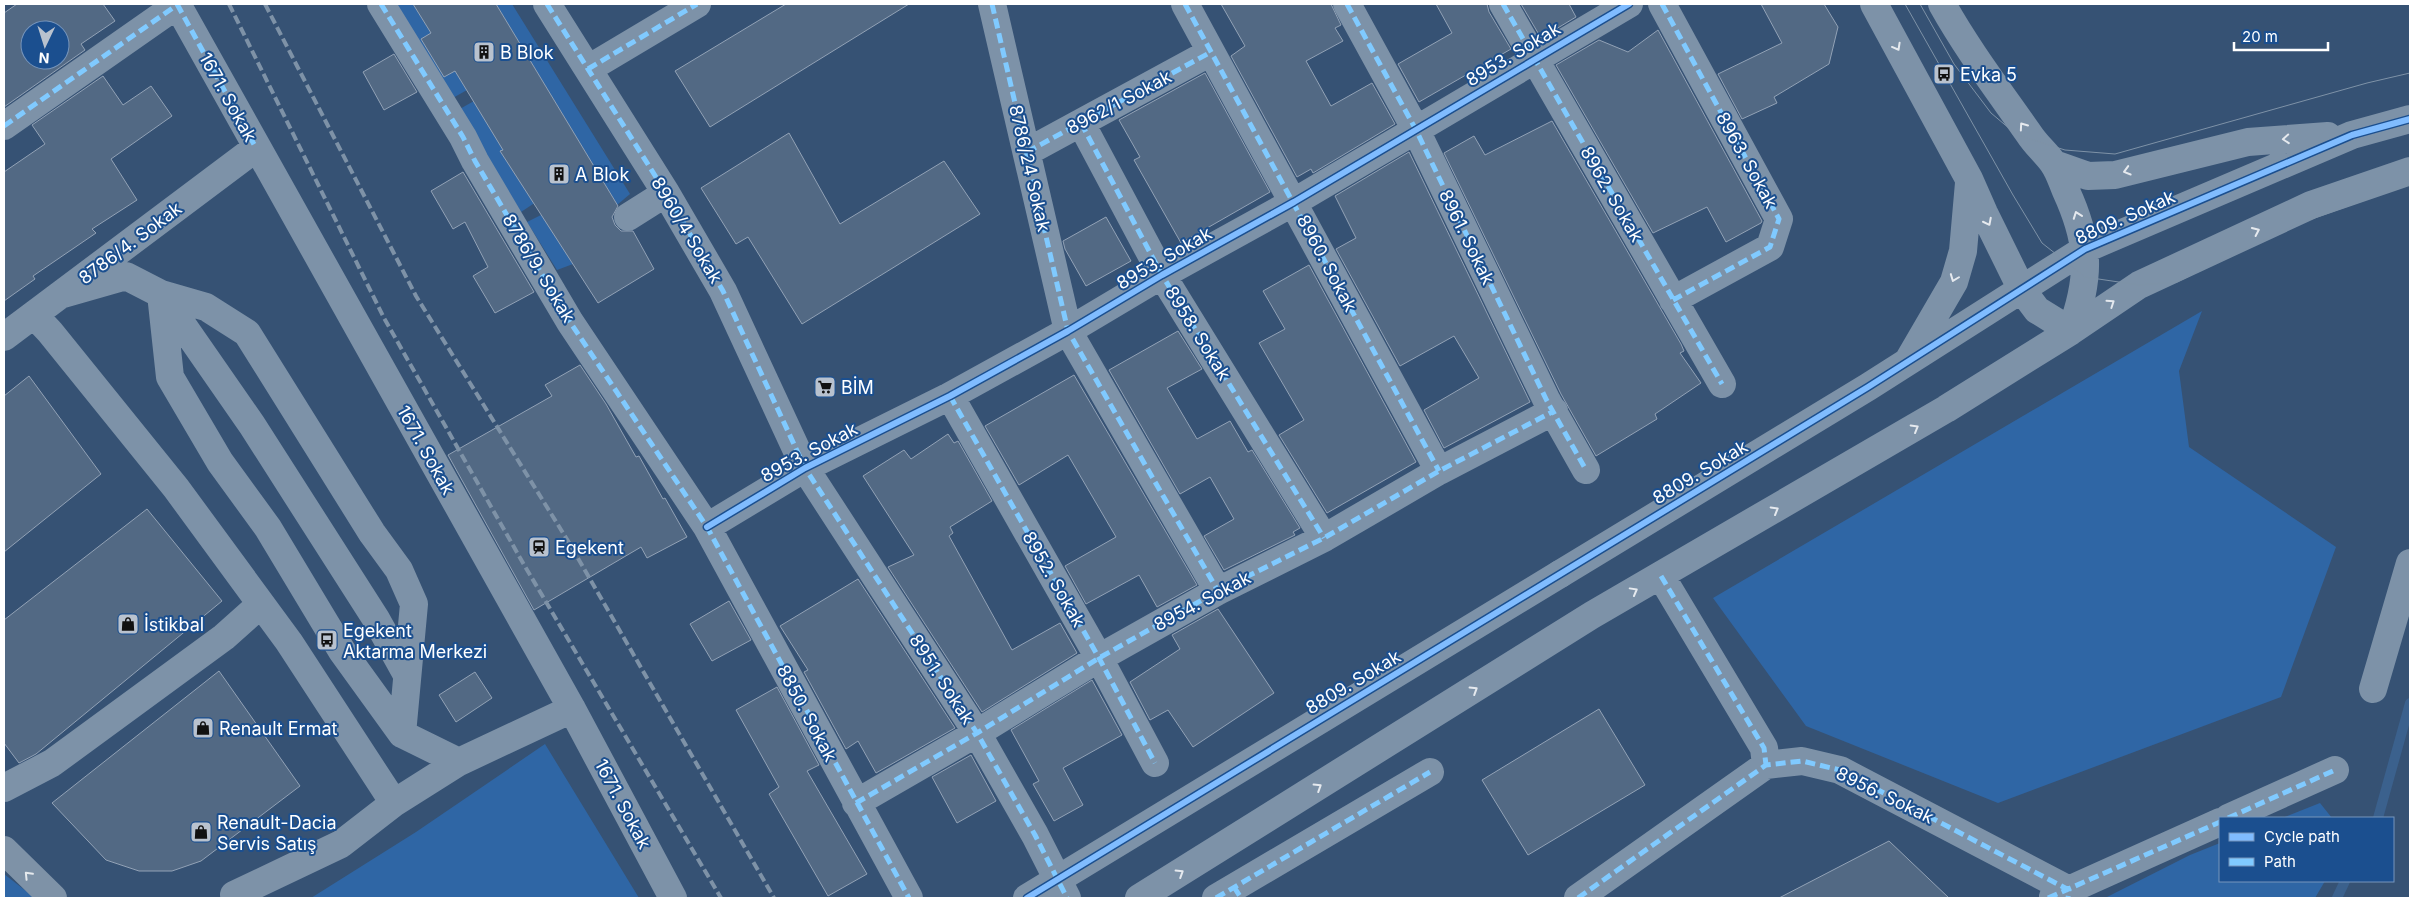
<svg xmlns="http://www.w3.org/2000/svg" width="2414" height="902" font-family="Inter,sans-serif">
<rect width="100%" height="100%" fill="#365274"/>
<!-- green -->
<path fill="#2f66a5" d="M394,4H413L467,90L451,99Z
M496,4H512L630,194L617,205Z
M474,101L536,202L521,212L458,110Z
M543,214L573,264L557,270L527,222Z
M2202,311L2179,371L2189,447L2336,547L2281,697L1998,803L1806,726L1713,598Z
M545,744L639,898H311L416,832Z
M2320,803L2332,818H2282Z
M2220,843V881H2325L2315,898H2105L2190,855Z
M4,874L35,898H4Z"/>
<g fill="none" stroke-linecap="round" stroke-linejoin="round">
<!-- stream -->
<path stroke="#3b618d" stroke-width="10" d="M2378,818L2410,703
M2337,898L2345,881"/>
</g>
<!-- building -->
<path fill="#526984" stroke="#92a2b6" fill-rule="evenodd" d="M17,4H103L115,21L81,44L85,50L4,107V13ZM30,30H60V60H30Z
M413,4H496L618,206L612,217L615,225L621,231H633L654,269L598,303L500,151L503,150L455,71L444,77L421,39L431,33Z
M786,4H909L710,127L675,71Z
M1221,4H1331L1341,25L1335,28L1343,41L1306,61L1331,106L1372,83L1395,124L1313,173L1311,169L1297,177L1231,56L1245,46Z
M1436,4H1487L1489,12L1511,49L1419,102L1398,64L1452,33Z
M1521,4H1569L1576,17L1541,38Z
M1761,4H1824L1838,27L1829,64L1774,97L1777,103L1742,119L1718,74L1782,43Z
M1658,30L1762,221L1761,223L1726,242L1707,207L1653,233L1556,65L1599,40L1628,52Z
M394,54L417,92L384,110L363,72Z
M1205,73L1270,192L1181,243L1134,160L1140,157L1119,120Z
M103,76L123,105L151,86L172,116L111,159L137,200L92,229L96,233L33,276L35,279L4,301V172L45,144L32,125Z
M1552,121L1681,344L1684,351L1680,353L1701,383L1655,414L1657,419L1596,456L1561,394L1444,153L1474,136L1485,155Z
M789,133L840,224L944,161L980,214L802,324L748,237L736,244L701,188Z
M1409,152L1530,402L1444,448L1424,410L1479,378L1454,336L1400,366L1336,249L1356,238L1335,196Z
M463,172L534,292L495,313L473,276L488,267L465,222L453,229L431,191Z
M1106,217L1131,261L1086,286L1065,249L1063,241Z
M1309,265L1416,462L1327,513L1279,435L1304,420L1259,343L1285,329L1263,291Z
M1178,331L1202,369L1167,388L1197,439L1230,421L1248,452L1252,450L1300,528L1293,532L1295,535L1224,570L1204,536L1234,519L1210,477L1180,494L1109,370Z
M580,365L606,404L636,457L639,456L663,499L665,498L687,537L647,558L641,547L534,610L448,455L552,396L545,385Z
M1074,375L1197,585L1157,607L1139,575L1086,604L1065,566L1116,537L1068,455L1019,485L985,426Z
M29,376L101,474L4,552V396Z
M948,434L954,443L958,441L992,501L950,527L953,533L949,536L1012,650L1060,623L1077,653L982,712L888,567L914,555L863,476L904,450L911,459Z
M147,509L222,601L36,754L19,763L4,743V620Z
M858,579L955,728L876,773L858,741L846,749L804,672L808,670L780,626Z
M729,601L751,640L712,661L690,624Z
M1218,609L1274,693L1193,747L1168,710L1150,720L1130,682L1180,649L1172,635Z
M219,671L300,786L201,861L172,871H139L106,860L52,803Z
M475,672L492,698L456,722L439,695Z
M1092,680L1122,735L1063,768L1083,805L1054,821L1033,784L1039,781L1011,730Z
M777,687L819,765L807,771L867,874L828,896L769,794L779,787L736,710Z
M1599,709L1645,785L1528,855L1482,780Z
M971,755L996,801L957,823L932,777Z
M1889,841L1949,898H1779Z"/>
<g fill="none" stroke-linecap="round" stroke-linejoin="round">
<!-- minor -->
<path stroke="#7d92a8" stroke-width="28" d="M177,4L572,709L673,898
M381,4L463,137L475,161L570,322L707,527L909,898
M547,4L666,193L723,291L805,468L977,733L1035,835L1067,898
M992,4L1068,331L1218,591
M1185,4L1439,471
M1347,4L1416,130L1547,401L1586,470
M1503,4L1722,384
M1662,4L1779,219L1770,247L1673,300
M1874,4L1969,179L1984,213L2022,290L2037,310L2071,331
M1942,4C1967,49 1999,91 2029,134C2036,145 2046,153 2053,163C2059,171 2062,182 2066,191C2090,243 2091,277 2071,331
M588,69L697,4
M1081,123L1162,275L1324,538
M4,126L177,5
M1027,152L1211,52
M2054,164L2088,176L2115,175L2248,142L2328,136
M628,217L666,193
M63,294L126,276L161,294L206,307L247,333L372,533L399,570L414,604L402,734
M161,294L170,377L220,462L268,528L342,651L402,734L459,762
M161,294L252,425L376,619L407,675
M34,315L50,332L176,488L289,642L394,803L459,762L572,709
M4,337L256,148
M1908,361L1954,282L1963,251L1969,183
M950,396L1099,658L1155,763
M707,527L805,468L950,396L1068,331L1162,275L1294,202L1629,4
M1560,574L1868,387L2085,249L2352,135L2410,119
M1661,576L1764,748L1766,765
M2373,689L2410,563
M4,788L52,763L224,637L261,604
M856,803L977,733L1099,658L1218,591L1324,538L1439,471L1554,411
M2228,818L2335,770
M234,895L341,844L394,803
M2053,897L2220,822
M1139,898L1592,615L1946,409L2071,331L2139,285L2311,205L2410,171
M1216,898L1430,772
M1578,898L1766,765L1802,761L1840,770L2069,890L2068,898"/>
<!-- highway -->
<path stroke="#7e92a7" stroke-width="28" d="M4,850L53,898"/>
<!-- tram -->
<path stroke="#7e92a7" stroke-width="1" d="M1905,4L2013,195L2042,243L2085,277L2139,285L2177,282L2295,225L2410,184
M1920,4L1954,64L1991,113L2017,135L2065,150L2115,154L2367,83L2410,73"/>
<!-- rail -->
<path stroke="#7e92a7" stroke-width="4" stroke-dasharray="9 4" stroke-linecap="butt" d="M229,4L384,318L523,563L721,898
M265,4L416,296L568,541L774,898"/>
<!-- minor-bridge -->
<path stroke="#7d92a8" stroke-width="28" d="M1027,898L1560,574"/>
<!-- quiet -->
<path stroke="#80caff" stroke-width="5" stroke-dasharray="10 5" stroke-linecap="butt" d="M177,4L256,148
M381,4L463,137L475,161L570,322L707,527L909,898
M547,4L666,193L723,291L805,468L977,733L1035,835L1067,898
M992,4L1068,331L1218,591
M1185,4L1439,471
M1347,4L1416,130L1547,401L1586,470
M1503,4L1722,384
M1662,4L1779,219L1770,247L1673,300
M588,69L697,4
M1081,123L1162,275L1324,538
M4,126L177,5
M1027,152L1211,52
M950,396L1099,658L1155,763
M1661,576L1764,748L1766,765
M856,803L977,733L1099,658L1218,591L1324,538L1439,471L1554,411
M2228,818L2335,770
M1234,887L1241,898
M1216,898L1430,772
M1578,898L1766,765L1802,761L1840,770L2069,890L2068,898
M2048,898L2220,822"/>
<!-- cycleway casing -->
<g stroke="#1b4f8f" stroke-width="9">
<path id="cycleway" d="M707,527L805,468L950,396L1068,331L1162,275L1294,202L1629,4
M1027,898L1868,387L2085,249L2352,135L2410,119"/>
</g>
<!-- cycleway -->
<use href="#cycleway" stroke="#80bcff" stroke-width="6"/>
</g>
<!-- one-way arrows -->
<defs><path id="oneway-chevron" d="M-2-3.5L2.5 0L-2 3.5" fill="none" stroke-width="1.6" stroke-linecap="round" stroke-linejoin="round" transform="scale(1.25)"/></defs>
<g stroke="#e5e9ee">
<use href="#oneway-chevron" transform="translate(1897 47) rotate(61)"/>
<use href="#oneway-chevron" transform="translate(2023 126) rotate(-125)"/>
<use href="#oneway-chevron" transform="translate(2286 139) rotate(176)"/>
<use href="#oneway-chevron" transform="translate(2127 171) rotate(164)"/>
<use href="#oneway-chevron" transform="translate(2077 215) rotate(-110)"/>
<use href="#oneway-chevron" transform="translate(1988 222) rotate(63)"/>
<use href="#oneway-chevron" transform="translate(2256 231) rotate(-25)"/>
<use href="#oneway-chevron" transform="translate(1954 278) rotate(111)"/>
<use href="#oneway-chevron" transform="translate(2111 303) rotate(-34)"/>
<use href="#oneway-chevron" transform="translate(1915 428) rotate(-30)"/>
<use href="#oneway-chevron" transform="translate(1775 510) rotate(-30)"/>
<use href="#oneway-chevron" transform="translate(1634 591) rotate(-29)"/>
<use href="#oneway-chevron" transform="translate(1474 690) rotate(-32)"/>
<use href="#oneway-chevron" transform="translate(1318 787) rotate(-32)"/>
<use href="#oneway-chevron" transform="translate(1180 873) rotate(-32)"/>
</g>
<use stroke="#e5e9ed" href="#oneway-chevron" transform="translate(28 875) rotate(-134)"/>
<!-- icons -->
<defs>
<g id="building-square" transform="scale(1.125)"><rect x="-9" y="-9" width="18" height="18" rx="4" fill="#b9c2ce" stroke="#1b4f8f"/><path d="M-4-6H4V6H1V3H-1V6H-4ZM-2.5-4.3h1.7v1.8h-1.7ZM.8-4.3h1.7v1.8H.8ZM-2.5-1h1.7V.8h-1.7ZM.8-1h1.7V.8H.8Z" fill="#111"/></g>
<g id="bus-square" transform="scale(1.125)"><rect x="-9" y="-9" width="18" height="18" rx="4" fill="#b9c2ce" stroke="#1b4f8f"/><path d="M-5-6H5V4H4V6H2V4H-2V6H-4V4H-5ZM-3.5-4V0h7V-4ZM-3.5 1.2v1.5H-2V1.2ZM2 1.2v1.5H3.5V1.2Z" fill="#111"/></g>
<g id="supermarket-square" transform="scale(1.125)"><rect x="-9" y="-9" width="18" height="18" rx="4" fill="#b9c2ce" stroke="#1b4f8f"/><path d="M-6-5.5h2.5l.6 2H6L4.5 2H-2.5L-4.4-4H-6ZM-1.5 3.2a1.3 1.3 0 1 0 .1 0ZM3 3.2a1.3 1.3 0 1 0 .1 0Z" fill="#111"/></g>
<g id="station-square" transform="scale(1.125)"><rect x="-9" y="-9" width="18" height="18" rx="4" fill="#b9c2ce" stroke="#1b4f8f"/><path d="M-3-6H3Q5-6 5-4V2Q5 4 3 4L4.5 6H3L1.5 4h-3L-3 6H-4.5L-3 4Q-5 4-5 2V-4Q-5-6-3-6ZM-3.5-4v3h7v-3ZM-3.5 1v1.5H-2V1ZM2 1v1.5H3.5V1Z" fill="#111"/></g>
<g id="shop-square" transform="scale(1.125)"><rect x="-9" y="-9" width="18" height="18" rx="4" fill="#b9c2ce" stroke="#1b4f8f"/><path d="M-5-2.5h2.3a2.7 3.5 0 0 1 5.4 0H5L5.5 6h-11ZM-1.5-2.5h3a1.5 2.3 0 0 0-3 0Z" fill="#111"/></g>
</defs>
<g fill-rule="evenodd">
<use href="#building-square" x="484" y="52"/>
<use href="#bus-square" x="1944" y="74"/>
<use href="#building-square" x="559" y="174"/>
<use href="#supermarket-square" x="825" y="387"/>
<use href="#station-square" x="539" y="547"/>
<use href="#shop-square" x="128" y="624"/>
<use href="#bus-square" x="327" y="640"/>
<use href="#shop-square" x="203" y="728"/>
<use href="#shop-square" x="201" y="832"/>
</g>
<g text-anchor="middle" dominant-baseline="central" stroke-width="4" stroke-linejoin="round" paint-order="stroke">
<!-- poi labels -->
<g font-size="18" fill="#fff" stroke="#1b4f8f" text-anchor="start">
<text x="500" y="52">B Blok</text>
<text x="1960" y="74">Evka 5</text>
<text x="575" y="174">A Blok</text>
<text x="841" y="387">BİM</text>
<text x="555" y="547">Egekent</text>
<text x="144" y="624">İstikbal</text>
<text x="343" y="630">Egekent<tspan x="343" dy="21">Aktarma Merkezi</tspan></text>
<text x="219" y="728">Renault Ermat</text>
<text x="217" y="822">Renault-Dacia<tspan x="217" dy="21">Servis Satış</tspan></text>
</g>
<!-- street labels -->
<g font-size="18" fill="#fff" stroke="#1b4f8f">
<text transform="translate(1513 54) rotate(-31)">8953. Sokak</text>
<text transform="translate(228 97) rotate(61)">1671. Sokak</text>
<text transform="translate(1119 102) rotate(-28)">8962/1 Sokak</text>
<text transform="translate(1747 160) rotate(61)">8963. Sokak</text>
<text transform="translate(1030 168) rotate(77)">8786/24 Sokak</text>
<text transform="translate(1612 194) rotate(60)">8962. Sokak</text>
<text transform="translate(2125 217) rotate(-24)">8809. Sokak</text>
<text transform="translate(687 230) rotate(59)">8960/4 Sokak</text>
<text transform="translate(1467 237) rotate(64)">8961. Sokak</text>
<text transform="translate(130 243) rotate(-37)">8786/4. Sokak</text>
<text transform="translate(1164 258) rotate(-30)">8953. Sokak</text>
<text transform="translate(1327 263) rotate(62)">8960. Sokak</text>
<text transform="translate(539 268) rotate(59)">8786/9. Sokak</text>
<text transform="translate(1198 333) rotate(58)">8958. Sokak</text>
<text transform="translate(426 450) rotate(61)">1671. Sokak</text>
<text transform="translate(809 452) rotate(-28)">8953. Sokak</text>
<text transform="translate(1700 472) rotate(-31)">8809. Sokak</text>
<text transform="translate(1054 579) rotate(60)">8952. Sokak</text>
<text transform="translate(1202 601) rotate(-28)">8954. Sokak</text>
<text transform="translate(942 679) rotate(57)">8951. Sokak</text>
<text transform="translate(1353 682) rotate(-31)">8809. Sokak</text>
<text transform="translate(807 713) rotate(62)">8850. Sokak</text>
<text transform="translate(1885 795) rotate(26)">8956. Sokak</text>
<text transform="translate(623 804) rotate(62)">1671. Sokak</text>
</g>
</g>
<!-- border -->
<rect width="2414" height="902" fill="none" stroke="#ffffff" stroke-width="10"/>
<!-- legend -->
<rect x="2219" y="817" width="175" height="65" fill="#1b4f8f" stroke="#7695bc"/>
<rect x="2229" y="833" width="25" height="8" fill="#80bcff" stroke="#7695bc"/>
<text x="2264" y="842" font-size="15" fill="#ffffff">Cycle path</text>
<rect x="2229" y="858" width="25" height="8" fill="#80caff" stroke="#7695bc"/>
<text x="2264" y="867" font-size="15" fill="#ffffff">Path</text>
<!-- north arrow -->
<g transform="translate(45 45) rotate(184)"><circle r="24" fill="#1b4f8f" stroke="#7695bc"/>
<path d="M0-4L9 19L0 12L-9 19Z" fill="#b9c2ce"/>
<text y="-8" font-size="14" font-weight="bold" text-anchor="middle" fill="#ffffff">N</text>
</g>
<!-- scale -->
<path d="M2234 42v8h94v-8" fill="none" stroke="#ffffff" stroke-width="2.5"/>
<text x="2242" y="42" font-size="15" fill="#ffffff" stroke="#1b4f8f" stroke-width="4" paint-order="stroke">20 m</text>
</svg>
